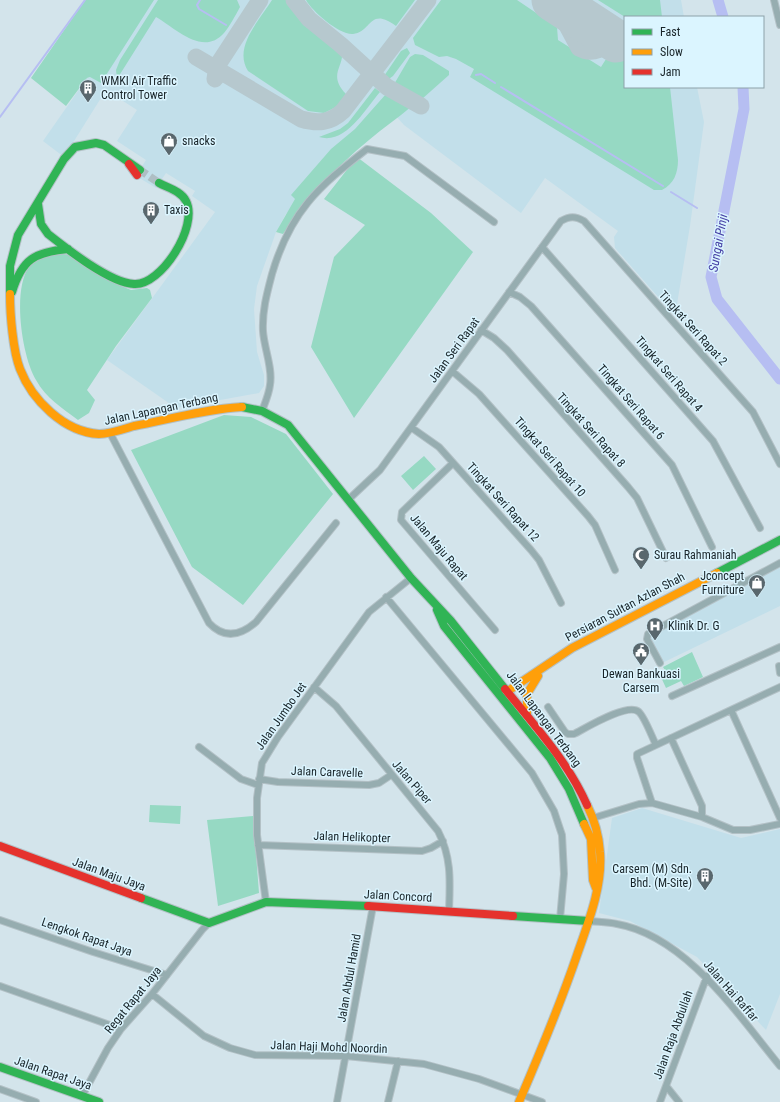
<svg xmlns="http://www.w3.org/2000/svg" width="780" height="1102" font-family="'Roboto Condensed',sans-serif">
<rect width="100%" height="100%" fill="#d3e4eb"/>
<!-- built -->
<path fill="#c2dfea" d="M149,0H681L684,17H625V87H697L704,122L690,226L675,316L615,248L614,237L618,231L545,178L521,213L404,125L394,114L286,214L276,232L257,286L254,309L257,352L264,375V386L259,393L176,408L107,360L215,212L192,196L195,191L166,173L156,188L136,176L146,160L117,141L137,110L106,90L64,157L43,141L87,78L90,77Z
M780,566V606L660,664L645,634Z
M642,808L741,838L780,829V994L766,1030L697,957L630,921L599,913L612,818Z"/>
<!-- green -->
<path fill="#96d9c3" d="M85,0H154L101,83L90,77L87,78L66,106L31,78Z
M158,0H237L240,7C235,16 230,26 224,33C203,57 175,28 156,17L117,79L116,70L120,60Z
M272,0H287L298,18L341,48C347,66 326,73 346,94L338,106L324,113L308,111L248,71C233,47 259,21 272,0Z
M306,0H415L396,26C369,6 372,32 353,34C339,35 312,11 306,0Z
M441,0H517L557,27L558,40L601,67L625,29V87H670L678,160C678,173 674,184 662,190H654L470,77L474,69L456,59L447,56L439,57L415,45L413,38Z
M598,0H660L662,17H625Z
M407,48L410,53L393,76L386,81L382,79L401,51Z
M415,54L423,55L449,71V75L422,99L393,86L410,57Z
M375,88L380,92C365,109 346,145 319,137L340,129L348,123Z
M389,93L412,106C398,118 383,128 369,140C335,168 307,198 283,234L276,232L295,199L291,195L331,149L355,129L386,94Z
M357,157L431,213L473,252L354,418L311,347L334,257L365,225L324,199Z
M55,253L71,255L114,283L131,290L147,288L150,290L152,298L116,346L87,390L95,400L89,413L78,420C62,408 46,398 36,380C22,357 12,290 29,267C35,258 45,256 55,253Z
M224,415L251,417L286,434L333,494L243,605L192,567L131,450Z
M424,456L436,469L413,490L401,476Z
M692,652L703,677L684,686L681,681L666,688L660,675L666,672L663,667Z
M150,805L181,806L180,824L149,822Z
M253,816L259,893L218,906L207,820Z"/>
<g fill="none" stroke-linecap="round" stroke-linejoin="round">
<!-- stream -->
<path stroke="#b6bef2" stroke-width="2" d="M200,0L197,5L199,9L226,25
M476,75L481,74L495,83
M501,87L663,186
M0,117L85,0
M671,192L697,208"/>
<!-- river -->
<path stroke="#b6bef2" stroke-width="11" d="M718,0L723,17
M743,87L744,109L711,277L717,299L780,379"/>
<!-- taxiway -->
<path stroke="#b6c8ce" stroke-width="17" d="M294,0L309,19L341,45L387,87L421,106
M548,0L564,20L579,48C592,55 606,50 610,35L608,24L605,20L557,0
M196,57L301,119C318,124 330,123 343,111L428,0
M215,79L217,66L260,0"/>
<!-- runway -->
<path stroke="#b6c8ce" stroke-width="43" d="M553,0L616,41"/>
<!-- secondary-tunnel -->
<path stroke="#aebec4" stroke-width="8" stroke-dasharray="8 4" stroke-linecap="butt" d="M140,170L159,183"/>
<!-- street casing -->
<g stroke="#b3c1c6" stroke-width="8">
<path id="street" d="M774,0L780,25
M542,247L713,441L760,528
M509,292L520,297L531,306L672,465L712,547
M481,330L494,338L507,350L628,487L637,498L666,558
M452,371L479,394L588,516L595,525L615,570
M262,411C265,403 269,394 270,385C273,368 264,348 263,331C262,311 267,293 272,274C290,212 318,187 367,149L405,156L494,222
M412,428L439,447L531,550L539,560L561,603
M110,433L209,623C224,639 240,636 256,622L336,523
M453,463L402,512L401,520L495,630
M349,499L380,470L561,221C570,216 575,216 584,221L753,412L780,464
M386,597L532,773L554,811L562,835L564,874L560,919
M660,663L647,639L648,634L780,563
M779,666L780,673
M314,687L336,706L438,831C452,858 450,882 449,911
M672,696L780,647
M548,707L565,732L568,734H574C586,728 628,702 639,712C645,718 652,737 656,745
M731,710L780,818
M671,738L702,806V817
M199,747L241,779L258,785
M259,779L278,782L369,785L379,783L391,775
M652,803L637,758V754L780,687
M593,818L639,804L652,803L702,817L733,830H750L780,824
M258,845L422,851L431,848L443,841
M266,902L257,835V798L262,763L278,737L369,612L411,578
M0,920L93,952L167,975
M589,921C598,922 608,922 617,924C686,936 738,1015 780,1066
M0,986L121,1029
M152,994L204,1036L230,1048L255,1055L346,1056L424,1064L479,1079L542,1102
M667,1087L679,1102
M0,1089L36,1102
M82,1096L108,1048L121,1029L152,994L202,930L209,923
M337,1102L373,906
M388,1102L398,1061
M660,1102L707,976"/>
</g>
<!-- fast casing -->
<g stroke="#b3c1c6" stroke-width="10">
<path id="fast" d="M38,204L41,224L48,234C67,249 110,283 134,284C161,286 199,226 186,201C181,191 168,188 159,183
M12,292C22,259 35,252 68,249
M10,294V266L18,235L64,159L75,147L96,143L104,145L140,170
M242,407L262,411L288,425L411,578L451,621L505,689
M717,573L780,540
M437,610L444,626L550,758L569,789L584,824
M141,898L209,923L266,902L368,906
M513,916L589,921
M0,1067L99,1102"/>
</g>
<!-- slow casing -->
<g stroke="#b3c1c6" stroke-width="10">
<path id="slow" d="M10,294C10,314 13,351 20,369C32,400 64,432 99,434C110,434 124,429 134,426C170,419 206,409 242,407
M508,691L572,648L717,573
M527,715V694L538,676
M584,824L591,839L593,880L596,888
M519,1102C540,1053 560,1005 577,955C588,923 603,886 600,852C599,836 594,819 587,805"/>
</g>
<!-- jam casing -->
<g stroke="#b3c1c6" stroke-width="10">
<path id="jam" d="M129,164L137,175
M505,689C535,726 568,762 587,805
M0,846L141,898
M368,906L513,916"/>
</g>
<!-- street -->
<use href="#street" stroke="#96adb0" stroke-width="6"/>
<!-- fast -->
<use href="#fast" stroke="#30b455" stroke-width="8"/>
<!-- slow -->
<use href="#slow" stroke="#ff9f0a" stroke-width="8"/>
<!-- jam -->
<use href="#jam" stroke="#e5322d" stroke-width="8"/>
</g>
<!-- icons -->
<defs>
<g id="building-pin" transform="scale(0.9)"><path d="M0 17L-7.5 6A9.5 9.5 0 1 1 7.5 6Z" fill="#59676d" stroke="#dbf5ff"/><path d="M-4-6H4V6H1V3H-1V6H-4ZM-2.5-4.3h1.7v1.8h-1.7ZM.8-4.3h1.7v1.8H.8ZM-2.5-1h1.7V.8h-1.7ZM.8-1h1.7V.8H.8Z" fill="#fff"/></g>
<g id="shop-pin" transform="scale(0.9)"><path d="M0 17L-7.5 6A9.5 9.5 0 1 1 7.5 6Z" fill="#59676d" stroke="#dbf5ff"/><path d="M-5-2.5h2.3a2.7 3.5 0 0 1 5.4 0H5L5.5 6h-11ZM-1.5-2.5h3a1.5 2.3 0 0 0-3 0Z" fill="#fff"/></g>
<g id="mosque-pin" transform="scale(0.9)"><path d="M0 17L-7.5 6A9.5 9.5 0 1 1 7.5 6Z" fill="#59676d" stroke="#dbf5ff"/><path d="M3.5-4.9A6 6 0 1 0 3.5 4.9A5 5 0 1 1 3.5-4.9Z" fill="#fff"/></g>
<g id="hospital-pin" transform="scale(0.9)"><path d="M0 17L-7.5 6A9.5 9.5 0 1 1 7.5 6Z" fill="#59676d" stroke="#dbf5ff"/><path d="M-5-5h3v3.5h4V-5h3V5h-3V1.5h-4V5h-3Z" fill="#fff"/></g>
<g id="civic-pin" transform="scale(0.9)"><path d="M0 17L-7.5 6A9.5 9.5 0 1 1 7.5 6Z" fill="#59676d" stroke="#dbf5ff"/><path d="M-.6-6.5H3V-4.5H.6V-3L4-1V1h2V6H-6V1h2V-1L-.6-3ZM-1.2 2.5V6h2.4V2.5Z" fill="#fff"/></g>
</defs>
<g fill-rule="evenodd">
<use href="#building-pin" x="88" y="88"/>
<use href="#shop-pin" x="169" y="141"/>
<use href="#building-pin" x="151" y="210"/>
<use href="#mosque-pin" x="641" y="555"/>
<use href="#shop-pin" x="757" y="583"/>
<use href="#hospital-pin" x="655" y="626"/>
<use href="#civic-pin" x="641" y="651"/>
<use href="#building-pin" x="705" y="876"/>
</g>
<g text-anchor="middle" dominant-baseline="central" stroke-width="3" stroke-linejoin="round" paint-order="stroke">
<!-- poi labels -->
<g font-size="12" fill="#182429" stroke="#dbf5ff" text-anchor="start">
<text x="101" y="81">WMKI Air Traffic<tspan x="101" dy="14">Control Tower</tspan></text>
<text x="182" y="141">snacks</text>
<text x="164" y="210">Taxis</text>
<text x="654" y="555">Surau Rahmaniah</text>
<text x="744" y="576" text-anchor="end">Jconcept<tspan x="744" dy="14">Furniture</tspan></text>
<text x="668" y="626">Klinik Dr. G</text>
<text x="641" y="674" text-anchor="middle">Dewan Bankuasi<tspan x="641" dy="14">Carsem</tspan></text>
<text x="692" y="869" text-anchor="end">Carsem (M) Sdn.<tspan x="692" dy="14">Bhd. (M-Site)</tspan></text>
</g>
<!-- street labels -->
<g font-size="12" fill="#182429" stroke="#dbf5ff">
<text transform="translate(693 328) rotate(48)">Tingkat Seri Rapat 2</text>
<text transform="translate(454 350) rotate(-54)">Jalan Seri Rapat</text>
<text transform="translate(669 374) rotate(49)">Tingkat Seri Rapat 4</text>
<text transform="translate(631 402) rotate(49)">Tingkat Seri Rapat 6</text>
<text transform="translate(161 409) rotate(-12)">Jalan Lapangan Terbang</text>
<text transform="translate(591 430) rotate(48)">Tingkat Seri Rapat 8</text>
<text transform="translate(550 457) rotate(49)">Tingkat Seri Rapat 10</text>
<text transform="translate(503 502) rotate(48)">Tingkat Seri Rapat 12</text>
<text transform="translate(439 547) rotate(50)">Jalan Maju Rapat</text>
<text transform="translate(625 607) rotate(-28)">Persiaran Sultan Azlan Shah</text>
<text transform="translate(281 716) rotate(-55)">Jalan Jumbo Jet</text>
<text transform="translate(544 719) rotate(53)">Jalan Lapangan Terbang</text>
<text transform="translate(327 772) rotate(2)">Jalan Caravelle</text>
<text transform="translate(412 782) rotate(49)">Jalan Piper</text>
<text transform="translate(352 837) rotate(2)">Jalan Helikopter</text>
<text transform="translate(109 874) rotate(20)">Jalan Maju Jaya</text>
<text transform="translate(398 896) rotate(3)">Jalan Concord</text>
<text transform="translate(87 937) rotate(19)">Lengkok Rapat Jaya</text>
<text transform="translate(349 978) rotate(-80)">Jalan Abdul Hamid</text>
<text transform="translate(731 991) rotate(49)">Jalan Hai Raffar</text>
<text transform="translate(133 1000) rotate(-51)">Regat Rapat Jaya</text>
<text transform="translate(673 1035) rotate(-70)">Jalan Raja Abdullah</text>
<text transform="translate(329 1047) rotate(2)">Jalan Haji Mohd Noordin</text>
<text transform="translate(53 1073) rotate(19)">Jalan Rapat Jaya</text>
</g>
<!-- water labels -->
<g font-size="13" font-style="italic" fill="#4741a6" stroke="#dbf5ff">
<text transform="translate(718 243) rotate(-80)">Sungai Pinji</text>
</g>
</g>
<!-- legend -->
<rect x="624" y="16" width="140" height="72" fill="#dbf5ff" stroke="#8da1a9"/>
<rect x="632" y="29" width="20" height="6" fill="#30b455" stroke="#8da1a9"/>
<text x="660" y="36" font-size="12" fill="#182429">Fast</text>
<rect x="632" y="49" width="20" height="6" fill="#ff9f0a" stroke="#8da1a9"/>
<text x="660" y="56" font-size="12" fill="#182429">Slow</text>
<rect x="632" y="69" width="20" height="6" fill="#e5322d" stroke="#8da1a9"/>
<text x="660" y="76" font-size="12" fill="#182429">Jam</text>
</svg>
